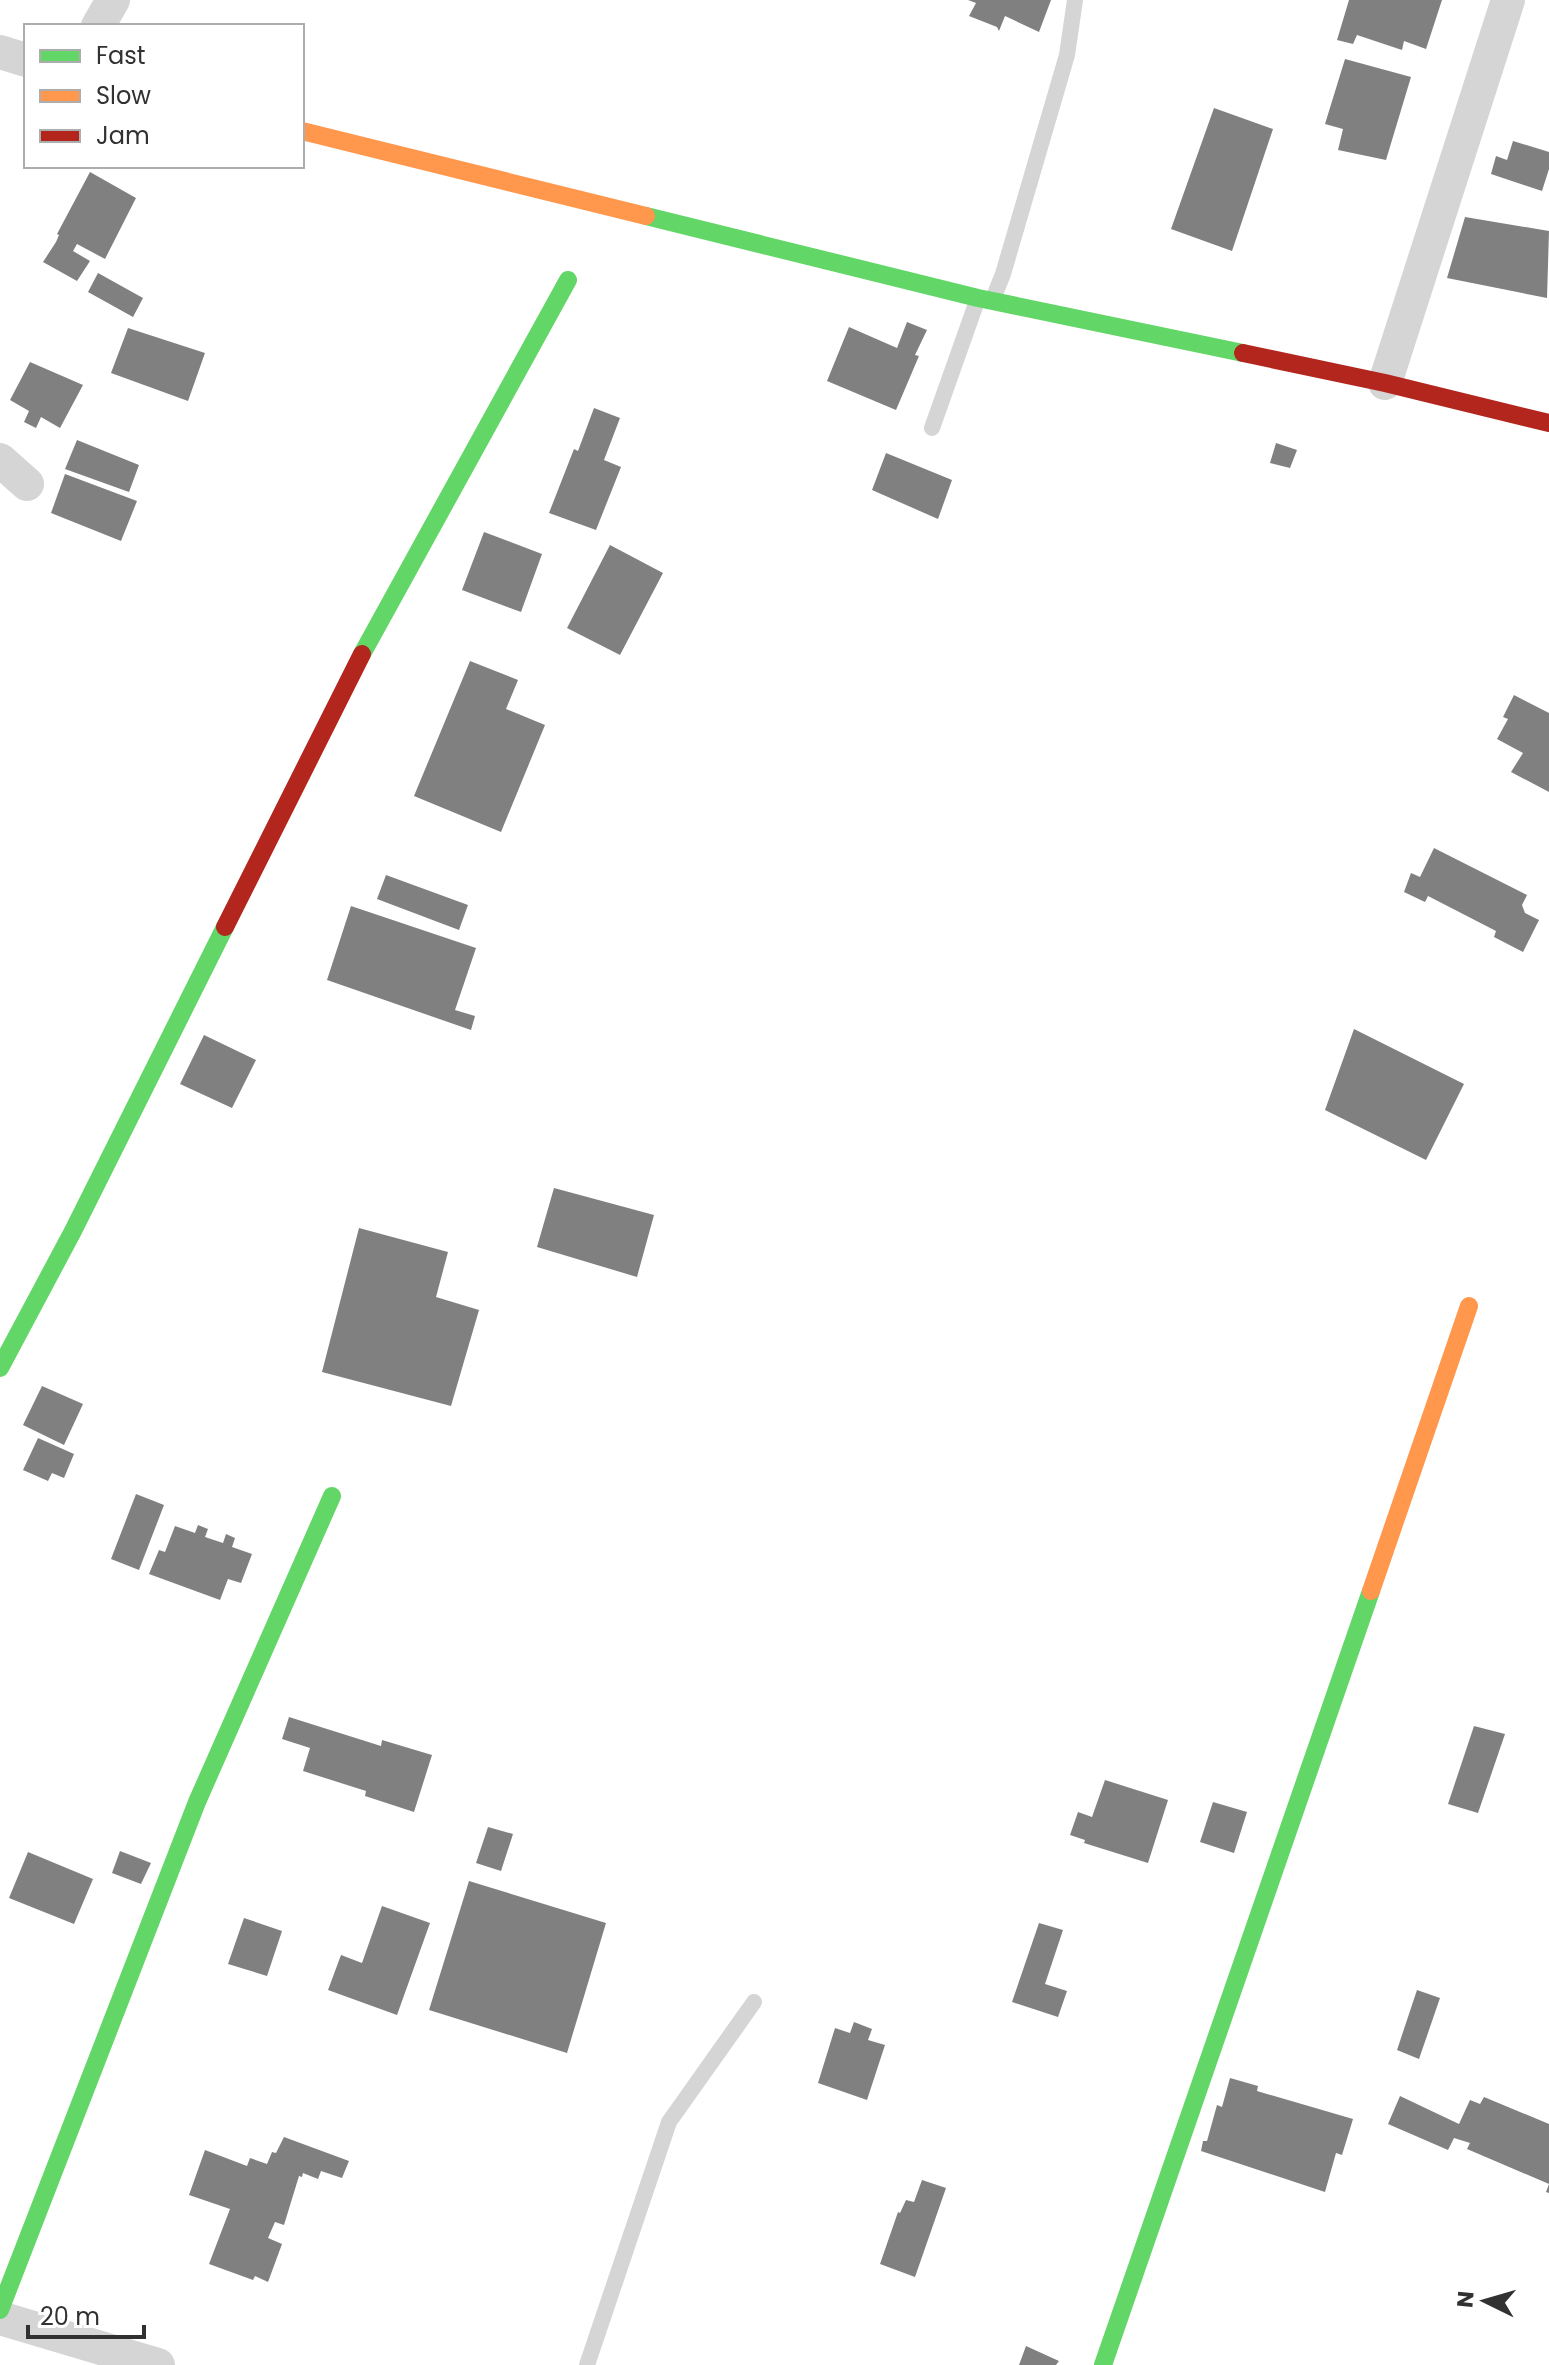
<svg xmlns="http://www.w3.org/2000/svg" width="1549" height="2365" font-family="Poppins,sans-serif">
<rect width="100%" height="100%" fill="#fff"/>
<!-- building -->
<path fill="#808080" d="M968,0H1051L1039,32L1005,16L999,31L997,27L969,16L976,3Z
M1349,0H1442L1426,49L1404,41L1402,50L1357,35L1353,44L1337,40Z
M1345,59L1411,77L1386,160L1338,150L1343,129L1325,124Z
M1214,108L1273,129L1232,251L1171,229Z
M1513,141L1549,152V169L1542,191L1491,174L1496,156L1507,160Z
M90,172L136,198L105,259L77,244L73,251L90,261L77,281L43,262L56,242L59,235L57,234Z
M1465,217L1549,231L1547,298L1447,278Z
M98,273L143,298L133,317L88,292Z
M907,322L927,330L915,355L919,356L896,410L827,381L849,327L897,348Z
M128,328L205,353L188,401L111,373Z
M30,362L83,385L60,428L41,417L36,428L24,422L29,411L10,400Z
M594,408L620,418L604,460L621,467L596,530L549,513L574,449L578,451Z
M77,440L139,465L129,492L65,469Z
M1276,443L1297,450L1290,468L1270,463Z
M886,453L952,480L938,519L872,490Z
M65,474L137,501L121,541L51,513Z
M484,532L542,554L521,612L462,590Z
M610,545L663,573L620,655L567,628Z
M470,661L518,680L506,709L545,725L501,832L414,796Z
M1514,695L1549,713V792L1511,772L1523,753L1497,739L1508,719L1503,717Z
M1434,848L1527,895L1522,905L1525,913L1539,920L1523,952L1494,937L1496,931L1428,896L1425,902L1404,892L1411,873L1420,877Z
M386,875L468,905L459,930L377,899Z
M351,906L476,948L455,1010L475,1016L471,1030L327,980Z
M1354,1029L1464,1084L1426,1160L1325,1110Z
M204,1035L256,1060L232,1108L180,1084Z
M554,1188L654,1215L637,1277L537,1247Z
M359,1228L448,1252L436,1297L479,1310L451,1406L322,1372Z
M42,1386L83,1404L64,1445L23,1425Z
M38,1438L74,1454L64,1478L52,1473L48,1481L23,1470Z
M136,1494L164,1505L139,1570L111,1559Z
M198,1525L208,1529L205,1537L223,1543L226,1534L235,1538L232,1547L252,1554L241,1583L228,1579L220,1600L149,1574L159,1550L165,1552L175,1526L195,1533Z
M289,1717L381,1746L382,1740L432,1755L414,1812L365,1796L366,1791L303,1771L310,1748L282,1739Z
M1474,1726L1505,1734L1478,1813L1448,1804Z
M1105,1780L1168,1800L1148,1863L1084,1843L1085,1840L1070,1835L1078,1812L1092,1817Z
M1213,1802L1247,1812L1234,1853L1200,1842Z
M488,1827L513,1834L501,1871L476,1863Z
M120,1851L151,1863L141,1884L112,1873Z
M28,1852L93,1879L74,1924L9,1898Z
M469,1881L606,1923L567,2053L429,2010Z
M382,1906L430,1923L397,2015L328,1990L341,1955L362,1963Z
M244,1918L282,1931L267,1976L228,1964Z
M1039,1923L1063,1930L1045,1984L1067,1991L1058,2017L1012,2002Z
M1417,1990L1440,1998L1419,2059L1397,2050Z
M854,2022L872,2029L868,2040L885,2045L867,2100L818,2083L835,2028L850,2033Z
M1230,2078L1258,2086L1257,2091L1353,2119L1342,2155L1336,2153L1325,2192L1201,2151L1203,2141H1207L1217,2105L1222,2107Z
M1400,2096L1459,2124L1470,2100L1480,2104L1484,2097L1549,2124V2193L1546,2192L1549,2184L1467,2149L1470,2143L1454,2138L1448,2150L1388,2124Z
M284,2137L349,2161L342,2178L321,2171L318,2179L303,2173L302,2177L299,2176L284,2225L275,2222L268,2238L282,2244L268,2282L255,2276L253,2280L209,2264L230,2209L189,2195L205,2150L247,2166L250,2158L267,2164L272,2152L276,2153Z
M922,2180L946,2188L915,2277L880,2264L898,2212L900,2213L906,2200L914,2202Z
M1026,2346L1059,2361L1056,2365H1019Z"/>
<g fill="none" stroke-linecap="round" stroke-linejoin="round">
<!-- lane -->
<path stroke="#d5d5d5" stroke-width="16" d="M993,299L1003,274L1067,55L1075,0
M932,428L977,301
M587,2365L669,2122L754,2002"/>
<!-- street -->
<path stroke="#d5d5d5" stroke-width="34" d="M98,26L113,0
M0,52L26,60
M1385,383L1508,0
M0,460L27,484
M0,2318L158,2365"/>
<!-- fast -->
<path stroke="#63d668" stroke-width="18" d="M646,216L978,298L1243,353
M362,654L568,280
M0,1368L73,1231L225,927
M0,2310L197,1802L332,1496
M1103,2365L1371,1591"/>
<!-- slow -->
<path stroke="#ff974d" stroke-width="18" d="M302,131L646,216
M1371,1591L1469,1306"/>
<!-- jam -->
<path stroke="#b3261e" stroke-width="18" d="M1243,353L1385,383L1549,423
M225,927L362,654"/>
</g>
<!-- legend -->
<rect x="24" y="24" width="280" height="144" fill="#ffffff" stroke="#adadad" stroke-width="2"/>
<rect x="40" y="50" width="40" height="12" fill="#63d668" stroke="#adadad" stroke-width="2"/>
<text x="96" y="64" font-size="24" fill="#313131">Fast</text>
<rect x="40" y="90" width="40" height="12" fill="#ff974d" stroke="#adadad" stroke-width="2"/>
<text x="96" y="104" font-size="24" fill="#313131">Slow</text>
<rect x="40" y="130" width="40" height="12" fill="#b3261e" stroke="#adadad" stroke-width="2"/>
<text x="96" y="144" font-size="24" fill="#313131">Jam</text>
<!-- north arrow -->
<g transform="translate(1485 2301) rotate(275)" stroke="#ffffff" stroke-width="6" paint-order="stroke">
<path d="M0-6L14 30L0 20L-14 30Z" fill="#313131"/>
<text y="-12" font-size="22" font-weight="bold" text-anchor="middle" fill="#313131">N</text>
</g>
<!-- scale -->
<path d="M28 2325v12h116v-12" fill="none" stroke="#313131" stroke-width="4"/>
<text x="40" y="2325" font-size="24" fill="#313131" stroke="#ffffff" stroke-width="6" paint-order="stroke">20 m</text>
</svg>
